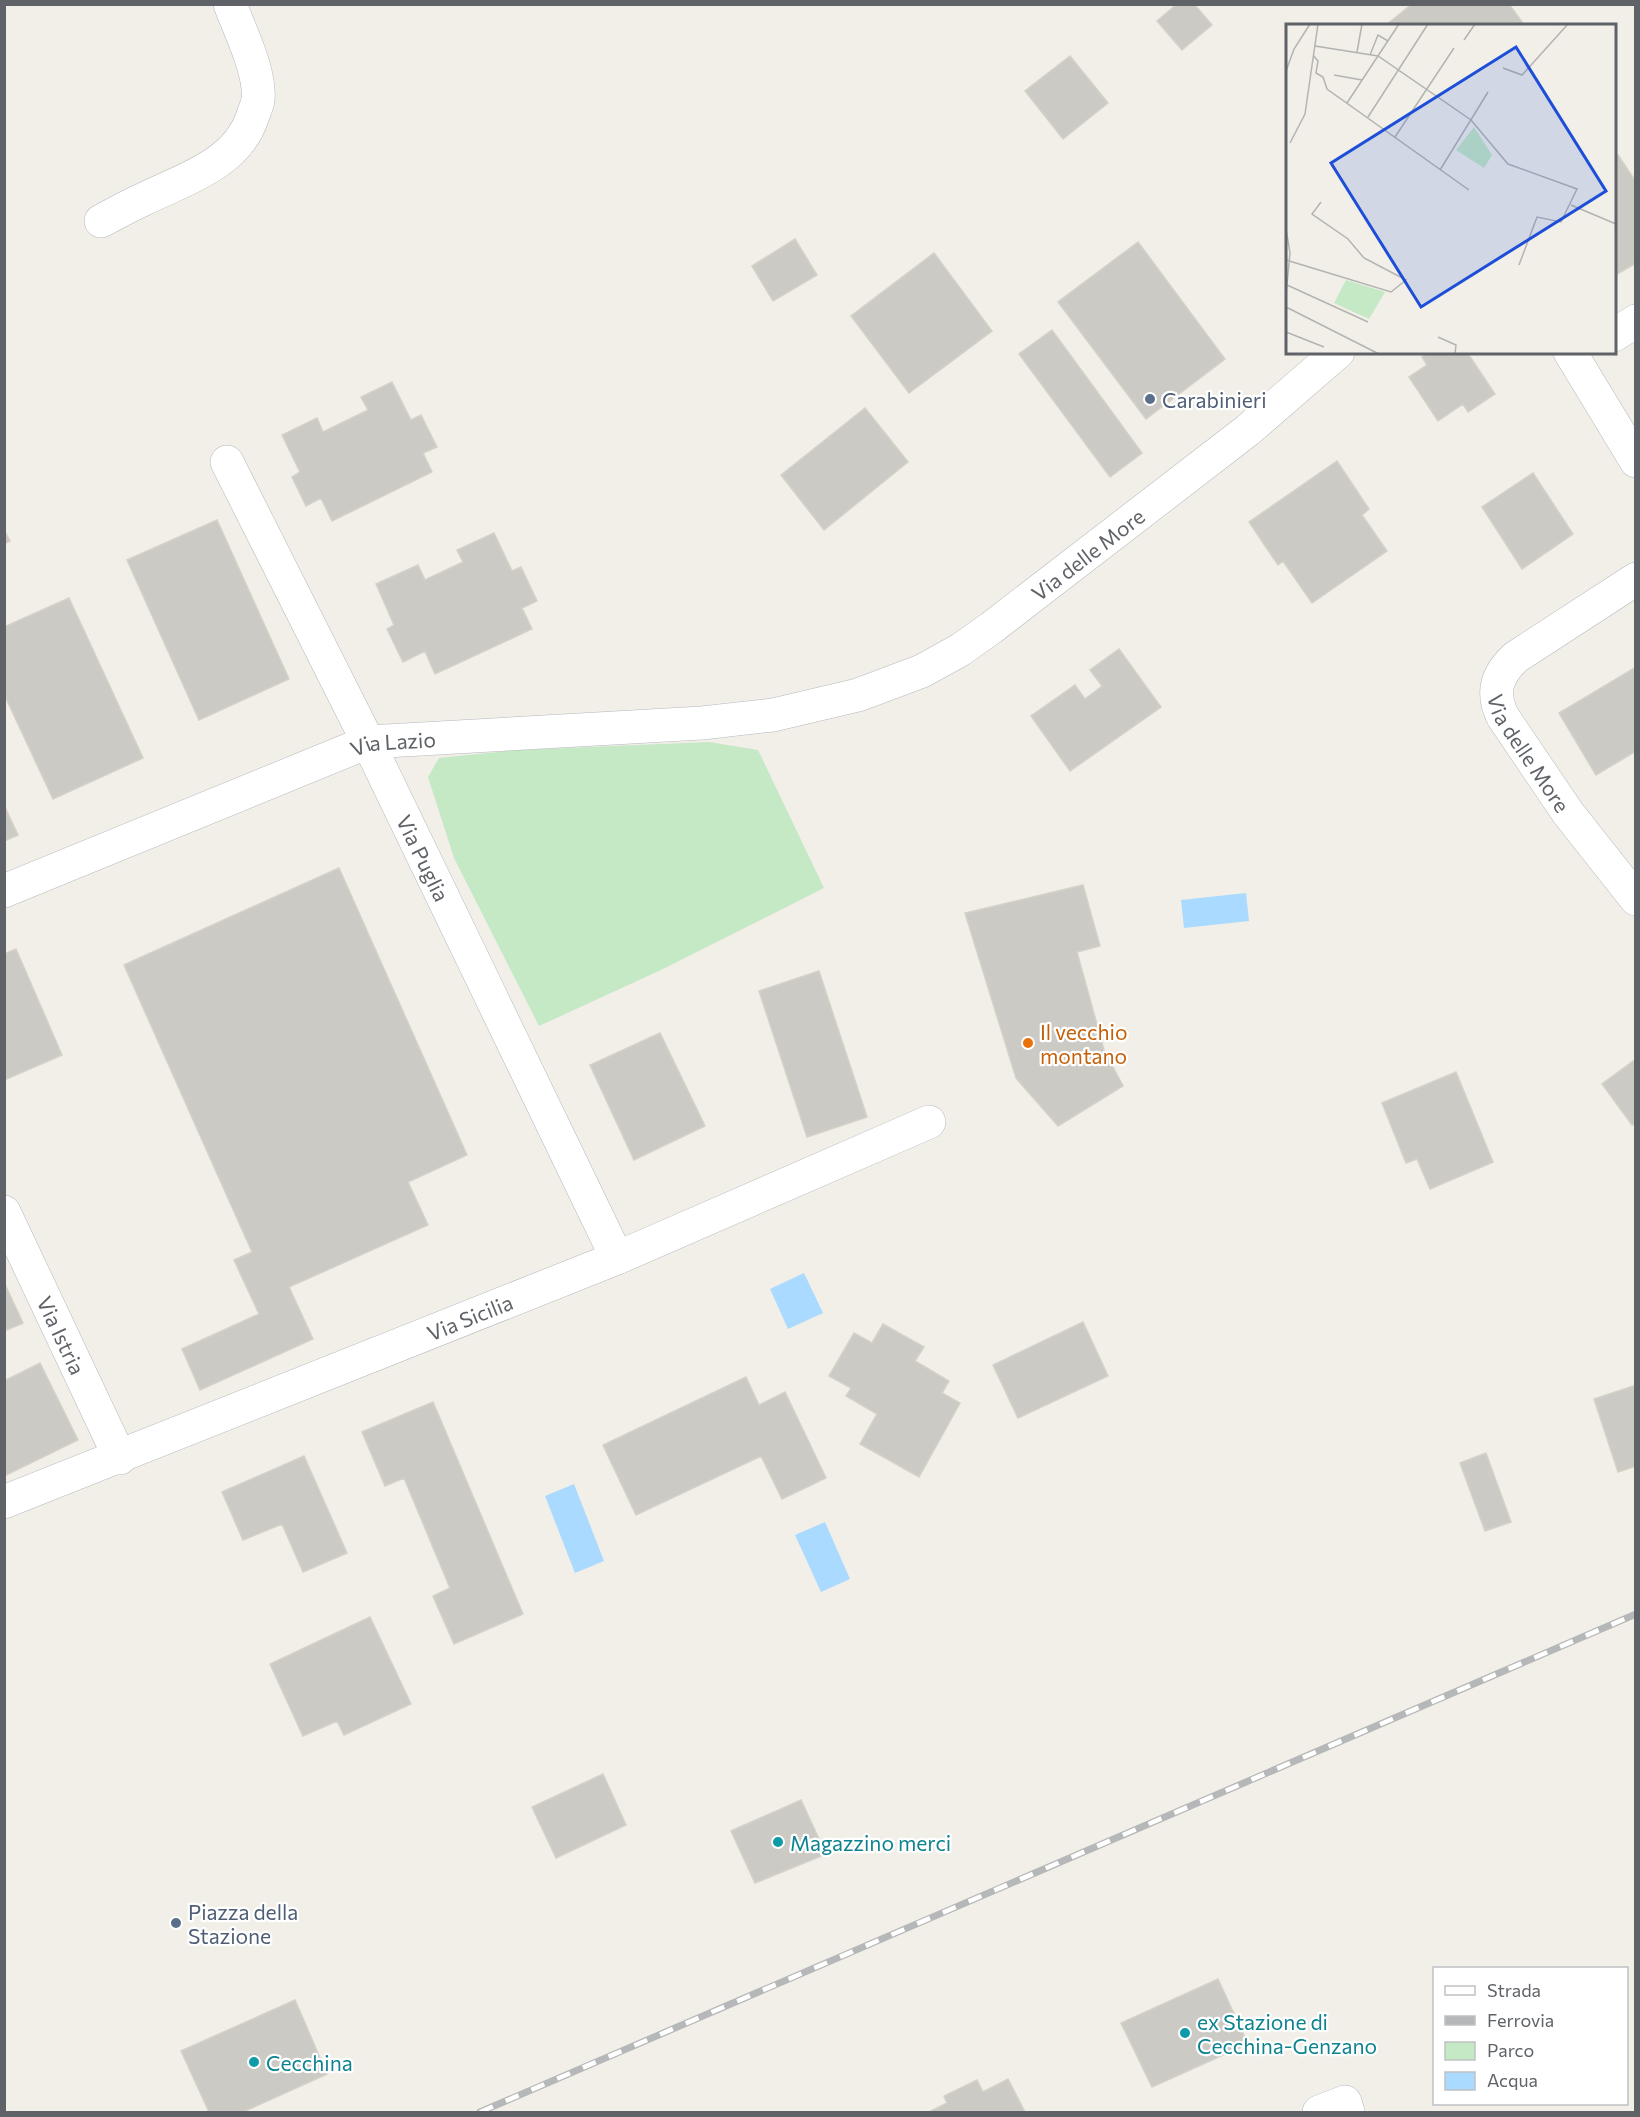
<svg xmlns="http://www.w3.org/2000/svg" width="1640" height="2117" font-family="Commissioner,sans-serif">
<rect width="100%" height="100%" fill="#f1efe8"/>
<!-- green -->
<path fill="#c5e8c5" d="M709,742L758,750L824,888L661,970L539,1026L454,858L428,777L439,758L518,750Z"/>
<!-- water -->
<path fill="#aadaff" d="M1246,893L1249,921L1184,928L1181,900Z
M804,1273L823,1313L788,1329L770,1289Z
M574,1484L604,1561L575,1573L545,1496Z
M825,1522L850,1579L821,1592L795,1535Z"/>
<!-- building -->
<path fill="#cccac5" stroke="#d6d1c6" stroke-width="1.5" d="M1177,4H1194L1212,25L1182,50L1157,21Z
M1412,4H1509L1525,26H1385Z
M1070,56L1108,103L1063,139L1025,91Z
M1618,155L1636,182V263L1614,276V157Z
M795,239L817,275L773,301L752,266Z
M1138,242L1225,359L1146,419L1058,302Z
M934,253L992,331L909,393L851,316Z
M1052,330L1142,453L1110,477L1019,354Z
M1429,352H1467L1495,394L1468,412L1463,404L1438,421L1409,377L1427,365L1422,357Z
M392,382L411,420L421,415L437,447L423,453L432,472L332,521L321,498L306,506L292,477L300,472L282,435L317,418L323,432L368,410L361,397Z
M865,408L908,462L824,530L781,475Z
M1337,461L1369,509L1362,515L1387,551L1312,603L1283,561L1278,565L1249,522Z
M1533,473L1573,534L1522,569L1482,507Z
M217,520L289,679L199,720L127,560Z
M4,530L10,541L4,544Z
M494,533L512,571L521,567L537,601L522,608L532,629L435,674L425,651L403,662L387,629L394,625L376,584L418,565L425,580L463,562L457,550Z
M69,598L143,758L53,799L4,694V627Z
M1119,649L1161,707L1070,771L1031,716L1075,685L1085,699L1102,686L1090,670Z
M1636,667V751L1596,775L1559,713Z
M4,805L18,835L4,841Z
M339,868L467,1155L408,1182L428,1225L289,1287L313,1339L200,1390L182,1349L259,1314L234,1260L252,1252L124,965Z
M1083,885L1100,946L1077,952L1104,1050L1123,1086L1058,1126L1016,1078L965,913Z
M16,949L62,1055L4,1080V954Z
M819,971L867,1117L807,1137L759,991Z
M660,1033L705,1126L634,1160L590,1065Z
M1636,1059V1123L1632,1125L1602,1084Z
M1456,1072L1493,1162L1430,1189L1417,1159L1406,1163L1382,1103Z
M4,1282L23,1323L4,1331Z
M1083,1322L1108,1376L1018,1418L993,1365Z
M883,1324L924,1347L915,1361L949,1381L942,1393L960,1403L919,1477L860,1444L877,1414L846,1396L851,1388L829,1376L854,1333L872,1343Z
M40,1363L78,1440L4,1476V1381Z
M746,1377L759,1405L785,1392L826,1478L782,1499L761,1456L636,1515L603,1445Z
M1636,1385V1466L1618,1472L1594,1399Z
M433,1402L523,1614L454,1644L433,1596L450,1588L404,1478L385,1486L362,1432Z
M1486,1453L1511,1522L1485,1531L1460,1463Z
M304,1456L347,1553L303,1572L282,1524L243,1540L222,1492Z
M370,1617L411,1704L344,1735L337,1721L303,1736L270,1664Z
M603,1774L626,1825L556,1858L532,1807Z
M801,1800L826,1854L755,1883L731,1831Z
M1218,1979L1248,2044L1152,2087L1121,2023Z
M295,2000L327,2074L243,2112H209L181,2051Z
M1008,2079L1025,2112H929L947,2103L944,2096L977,2080L983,2092Z"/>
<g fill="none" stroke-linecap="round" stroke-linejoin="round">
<!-- minor casing -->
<g stroke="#b5b8bc" stroke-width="34">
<g id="minor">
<path d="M101,221C115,214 128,206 142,200C182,180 236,165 252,118C254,112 257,106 258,100C261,72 240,31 230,4"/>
<path d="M1614,335L1636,321"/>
<path d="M1570,352L1636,461"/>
<path id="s1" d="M227,462L368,742L617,1258"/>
<path id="s2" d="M1636,579L1516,657C1496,675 1491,693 1503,717L1568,813L1636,899"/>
<path id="s3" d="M4,891L368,742L702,723L773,715L858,695L922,671L960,650L991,628L1248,430L1338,352"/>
<path id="s4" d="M4,1212L120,1458"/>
<path id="s5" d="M4,1502L617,1258L929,1122"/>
<path d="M1319,2112L1345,2102L1348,2112"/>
</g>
</g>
<!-- minor -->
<use href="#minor" stroke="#fff" stroke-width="33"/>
<!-- rail casing -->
<g stroke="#b6b7b8" stroke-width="7">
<path id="rail" d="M480,2112L1636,1614"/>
</g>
<!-- rail -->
<use href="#rail" stroke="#fff" stroke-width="4.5" stroke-dasharray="14" stroke-linecap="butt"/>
</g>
<!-- markers -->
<g fill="#5c6f8a" stroke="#fff" stroke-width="2">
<circle cx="1150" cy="399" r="6"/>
<circle cx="176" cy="1923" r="6"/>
</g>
<circle fill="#e8710a" stroke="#fff" stroke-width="2" cx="1028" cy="1043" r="6"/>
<g fill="#0f9aa8" stroke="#fff" stroke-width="2">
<circle cx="778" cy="1842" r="6"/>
<circle cx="1185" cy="2033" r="6"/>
<circle cx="254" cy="2062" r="6"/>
</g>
<g text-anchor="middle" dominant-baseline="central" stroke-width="4.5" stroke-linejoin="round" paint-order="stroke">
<!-- service labels -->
<g font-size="21" fill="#4e5e75" stroke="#fff" text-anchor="start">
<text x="1162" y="399">Carabinieri</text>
<text x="188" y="1911">Piazza della<tspan x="188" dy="24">Stazione</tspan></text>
</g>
<!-- street labels -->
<g font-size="21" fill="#5f6368" stroke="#fff">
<text stroke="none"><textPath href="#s3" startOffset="1158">Via delle More</textPath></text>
<text stroke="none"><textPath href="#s3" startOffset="418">Via Lazio</textPath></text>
<text stroke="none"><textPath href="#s2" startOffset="254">Via delle More</textPath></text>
<text stroke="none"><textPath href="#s1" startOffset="442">Via Puglia</textPath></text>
<text stroke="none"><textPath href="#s5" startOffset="501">Via Sicilia</textPath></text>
<text stroke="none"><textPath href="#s4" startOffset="136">Via Istria</textPath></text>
</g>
<!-- food labels -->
<g font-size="21" fill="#c56008" stroke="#fff" text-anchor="start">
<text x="1040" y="1031">Il vecchio<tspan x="1040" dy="24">montano</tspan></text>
</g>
<!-- culture labels -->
<g font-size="21" fill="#0d838f" stroke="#fff" text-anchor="start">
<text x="790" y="1842">Magazzino merci</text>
<text x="1197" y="2021">ex Stazione di<tspan x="1197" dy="24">Cecchina-Genzano</tspan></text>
<text x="266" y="2062">Cecchina</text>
</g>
</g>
<!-- overview -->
<g transform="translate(1286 24)">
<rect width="330" height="330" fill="#f1efe8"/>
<path d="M188,103L206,131L198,144L170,126ZM60,256L99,268L83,295L48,279Z" fill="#c5e8c5"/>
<path fill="none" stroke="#b3b3b1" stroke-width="1.5" d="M178,16L189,0M29,22L92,32L185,96L222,140L291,165L275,198L251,193L233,241M71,28L76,0M27,31L32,37L30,49L37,53L41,65L183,166M84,31L92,11L102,17M217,44L236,51L282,0M0,47L8,25L24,0M48,51L76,56M61,79L113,0M82,93L142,0M109,113L168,24M4,119L19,90L32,0M154,146L202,68M285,181L330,200M0,205L4,229L0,270M0,236L105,268L120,256L78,234L62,215L26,190L35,178M1,261L82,298M0,283L93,330M0,308L38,323M152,313L170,321L169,330"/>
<path fill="#1d4ed8" fill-opacity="0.15" stroke="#1d4ed8" stroke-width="3" d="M230,23L320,167L135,283L45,139Z"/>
<rect width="330" height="330" fill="none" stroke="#5f6368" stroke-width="3"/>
</g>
<!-- border -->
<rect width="1640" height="2117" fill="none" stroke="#5f6368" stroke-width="12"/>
<!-- legend -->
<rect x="1433" y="1967" width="195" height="138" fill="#ffffff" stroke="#bfc1c3" stroke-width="1.5"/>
<rect x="1445" y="1986" width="30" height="9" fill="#ffffff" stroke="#bfc1c3" stroke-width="1.5"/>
<text x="1487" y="1997" font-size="18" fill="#5f6368">Strada</text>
<rect x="1445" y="2016" width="30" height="9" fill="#b6b7b8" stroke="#bfc1c3" stroke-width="1.5"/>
<text x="1487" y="2027" font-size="18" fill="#5f6368">Ferrovia</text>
<rect x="1445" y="2042" width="30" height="18" fill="#c5e8c5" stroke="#bfc1c3" stroke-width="1.5"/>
<text x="1487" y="2057" font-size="18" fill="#5f6368">Parco</text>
<rect x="1445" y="2072" width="30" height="18" fill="#aadaff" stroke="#bfc1c3" stroke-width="1.5"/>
<text x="1487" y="2087" font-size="18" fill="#5f6368">Acqua</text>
</svg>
